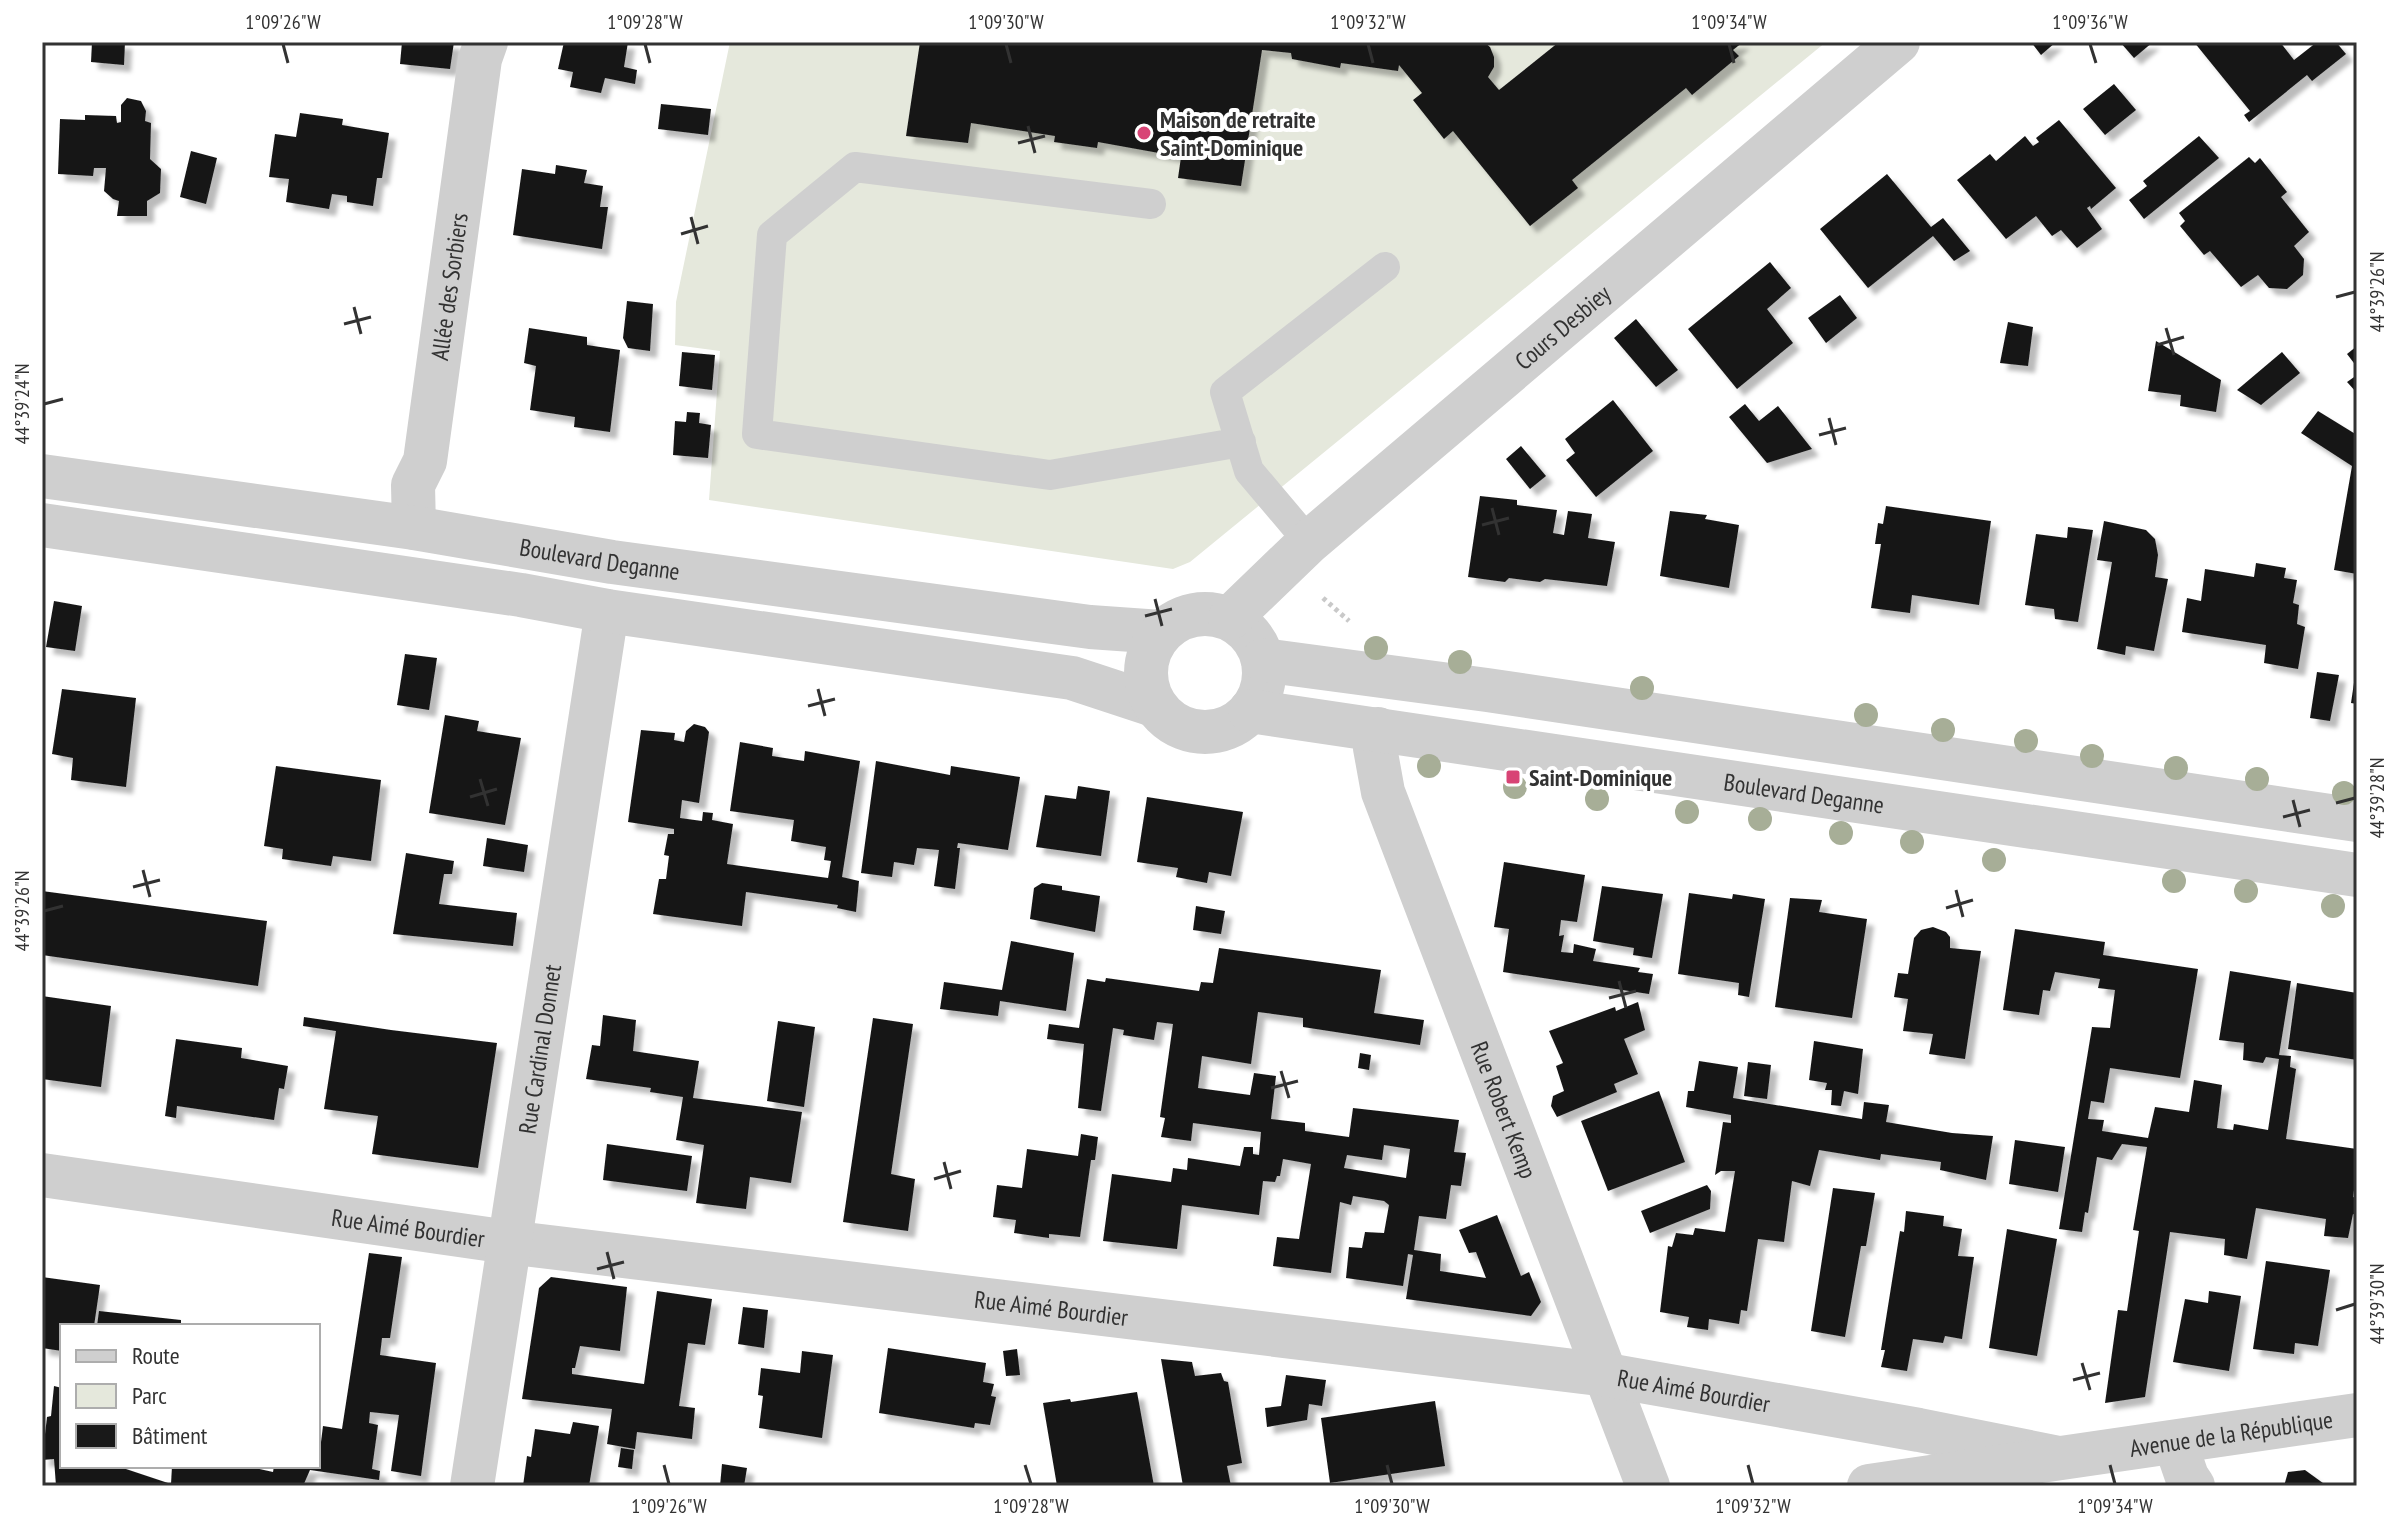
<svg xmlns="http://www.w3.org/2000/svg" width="2399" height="1528" font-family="'PT Sans Narrow',sans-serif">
<defs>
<filter id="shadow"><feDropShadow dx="7" dy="7" stdDeviation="2" flood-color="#0004"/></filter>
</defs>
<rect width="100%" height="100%" fill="#fff"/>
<!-- green -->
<path fill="#e5e8dc" d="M730,42H1826L1190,562L1173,569L709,500L720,351L675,345L676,302Z"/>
<!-- building -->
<path fill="#191919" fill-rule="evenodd" filter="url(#shadow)" d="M92,42H125L124,65L91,62Z
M402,42H454L450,69L400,64Z
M564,42H628L624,67L637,70L635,84L605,78L601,93L570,87L573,72L558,69Z
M920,42H1484L1490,47L1494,57V67L1488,77L1499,90L1559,42H1743L1733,50L1739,56L1692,95L1686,88L1572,180L1578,188L1530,226L1453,131L1444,139L1413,100L1422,93L1399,65L1398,71L1341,63L1340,68L1292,59L1291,53L1262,50L1241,186L1178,178L1181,157L1098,142L1097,148L1054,142L1055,136L971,123L968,143L906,136Z
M2031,42H2056L2041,55Z
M2120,42H2153L2134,58Z
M2194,42H2280L2294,60L2317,42H2336L2346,54L2312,81L2307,75L2249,122L2244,115L2250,111Z
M2114,84L2136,110L2105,135L2083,109Z
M127,98L141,101L146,111L145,121L151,123L150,159L161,169L160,193L147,201V216H117L119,201L113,199L104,191L106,168H94L93,176L58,174L60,119L85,120V115L116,116L117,123L121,122V105Z
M661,104L711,109L708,135L658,129Z
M300,113L343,119L342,125L389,133L382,178H377L373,206L347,202V196L332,194L329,209L286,202L289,179L269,177L275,134L296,137Z
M2059,120L2116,188L2091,209L2090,206L2087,208L2102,229L2077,248L2061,230L2052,236L2036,216L2006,239L1957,180L1990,154L1996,161L2025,136L2033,146L2039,142L2036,138Z
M2199,136L2219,158L2144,219L2129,200L2147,186L2143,181Z
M191,151L217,158L206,204L180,197Z
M2249,157L2255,163L2260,158L2287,192L2281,197L2309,232L2294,246L2304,259L2303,275L2287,289L2269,288L2258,275L2241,287L2210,251L2204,255L2180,226L2185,221L2179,213Z
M556,165L587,170L584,183L603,186L600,207H608L602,249L513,235L522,169L555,174Z
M1887,174L1931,227L1943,218L1970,251L1954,261L1933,236L1868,288L1820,229Z
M1770,262L1791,288L1767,309L1793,343L1737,389L1688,329Z
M1840,295L1857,318L1826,343L1808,318Z
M627,301L653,304L650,351L628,348L623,338Z
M1636,319L1678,370L1656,387L1614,338Z
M2008,322L2033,327L2028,366L2000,363Z
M529,328L587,337V345L620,350L610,432L574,427L575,417L530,410L536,366L524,363Z
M2156,341L2221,380L2216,412L2180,406L2181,395L2148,391Z
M2357,346V367L2347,354Z
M682,352L715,355L712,390L679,386Z
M2282,352L2300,373L2261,405L2237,390Z
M2357,375V393L2347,382Z
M1613,400L1653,451L1596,497L1566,460L1575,453L1565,439Z
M1745,404L1759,421L1778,406L1812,449L1767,463L1729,417Z
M2318,411L2357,435L2355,468L2357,467V574L2334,570L2352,466L2301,433Z
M687,412L700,413L699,423L711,425L708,458L673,455L675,421L686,422Z
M1521,446L1546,476L1530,489L1506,459Z
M1480,496L1517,500V505L1557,510L1553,533L1564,535L1568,511L1592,514L1588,538L1615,542L1607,586L1545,579L1540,582L1509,578L1505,582L1468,577Z
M1886,506L1991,521L1979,605L1912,595L1910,613L1871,608L1881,544H1875L1878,523L1883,524Z
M1670,511L1707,515L1705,519L1739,525L1729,588L1660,576Z
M2104,521L2146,530L2155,539L2158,555L2155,577L2168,579L2154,651L2126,646L2125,655L2097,649L2112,562L2097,560Z
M2068,527L2093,530L2078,622L2055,619L2054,609L2025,605L2036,534L2067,538Z
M2256,563L2286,568L2284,578L2297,580L2293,603L2299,605L2297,624L2305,627L2298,669L2264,663L2266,645L2182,632L2187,598L2201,601L2205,569L2254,577Z
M54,601L82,606L75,651L46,647Z
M405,654L437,658L429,710L397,705Z
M2317,672L2339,675L2330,721L2310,718Z
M2355,676H2357V704L2351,703Z
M62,689L136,698L126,787L71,780L73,758L52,754Z
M445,715L479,721L477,731L521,738L505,825L429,813Z
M694,724L705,727L709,732L699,803L682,800L680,818L702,821L703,812L713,813L712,820L733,824L727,864L828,878L831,861L824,860L826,847L791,841L794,820L730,811L740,742L773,748L772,756L804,761L805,751L860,761L842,877L859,881L856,912L837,908L838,905L746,892L742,926L653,914L659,879H666L669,856L664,855L668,834H674V829L628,822L641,730L675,733L674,740L684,742L686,731Z
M876,761L950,775L951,766L1020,777L1008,850L958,843L957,848H960L955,889L934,886L939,850L917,848L914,865L894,862L892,877L861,873Z
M276,766L381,780L371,861L333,856L331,866L282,859L283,849L264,846Z
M1078,786L1110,791L1101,856L1036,847L1045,795L1076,799Z
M1147,797L1243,812L1231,876L1209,872L1207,883L1176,877L1178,868L1137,862Z
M487,838L528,845L524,872L483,866Z
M406,853L454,861L452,874H444L439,904L517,913L513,946L393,934Z
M1504,862L1585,875L1577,922L1561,920L1559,936L1564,935L1561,952L1573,953L1574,944L1596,949L1593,961L1640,968L1638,972L1653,974L1649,994L1503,972L1509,929L1494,927Z
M1042,883L1062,886V890L1100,896L1095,932L1030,919L1034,888Z
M1602,886L1663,894L1652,958L1633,955L1634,948L1593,941Z
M42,891L267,921L258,986L42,955Z
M1689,893L1732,899L1733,894L1765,899L1749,997L1738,995L1739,983L1678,974Z
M1790,898L1822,900L1819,912L1867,919L1852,1018L1775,1007Z
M1196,906L1225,911L1221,934L1193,930Z
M1933,927L1946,932L1950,937V948L1981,951L1965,1059L1929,1054L1933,1034L1903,1031L1908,999L1894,997L1898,973L1908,974L1914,938L1921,930Z
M2015,929L2105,942L2103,955L2198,969L2180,1078L2110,1068L2104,1103L2091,1101L2088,1119L2104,1120L2102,1131L2148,1138L2155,1107L2189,1112L2194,1080L2222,1085L2217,1128L2233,1130L2234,1124L2268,1130L2279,1059L2266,1057L2263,1063L2243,1060L2244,1043L2219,1040L2230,971L2291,981L2279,1055L2291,1056L2290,1067L2296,1069L2286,1139L2357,1149V1169L2353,1197L2357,1198V1215L2353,1214L2348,1238L2324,1236L2326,1219L2256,1208L2247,1259L2224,1255L2225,1239L2170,1232L2145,1397L2105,1403L2118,1310L2127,1311L2139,1231L2133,1230L2147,1147L2122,1144L2112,1160L2097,1157L2088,1213L2085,1212L2082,1232L2059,1229L2092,1027L2110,1028L2115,990L2098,988L2100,979L2055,972L2050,991L2043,990L2039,1015L2003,1010Z
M1011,941L1074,953L1066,1011L1000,1001L998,1016L940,1009L944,982L1002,990Z
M1219,948L1381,970L1374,1013L1424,1020L1420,1045L1303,1027V1018L1258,1012L1251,1064L1202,1056L1198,1088L1250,1095L1254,1073L1276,1076L1271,1119L1305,1123V1131L1349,1137L1353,1108L1459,1120L1454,1152L1466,1153L1461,1186L1451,1185L1446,1219L1419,1216L1414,1250L1441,1254L1440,1271L1486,1278L1476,1252L1469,1253L1459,1230L1497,1215L1521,1276L1529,1272L1541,1302L1531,1316L1406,1299L1413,1255L1408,1254L1403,1286L1346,1278L1349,1247L1362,1248L1365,1232L1384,1233L1389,1205L1384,1201L1353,1196L1351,1205L1340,1202L1331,1273L1273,1266L1277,1237L1299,1239L1311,1164L1283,1159L1280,1176H1277L1275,1182L1263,1181L1259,1215L1182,1205L1177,1249L1103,1241L1112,1174L1171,1182L1173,1168L1187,1170L1188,1158L1240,1166L1244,1147H1253V1154L1259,1155L1261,1132L1193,1123L1191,1141L1161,1137L1165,1118L1160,1117L1173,1024L1157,1022L1154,1040L1123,1035L1124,1030L1113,1028L1101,1111L1078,1108L1084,1044L1047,1039L1049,1024L1079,1028L1087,979L1105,982L1106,978L1199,991L1201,982L1213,983ZM1384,1145L1410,1149L1406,1178L1344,1168L1347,1155L1382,1160Z
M2297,983L2357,993V1060L2288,1049Z
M42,996L111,1006L101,1087L42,1079Z
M1638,1002L1645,1030L1624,1039L1638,1074L1614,1084L1617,1092L1557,1117L1551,1106L1553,1096L1564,1091L1556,1066L1563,1063L1549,1031L1615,1007L1616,1011Z
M603,1015L636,1020L633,1051L699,1061L693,1098L802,1112L791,1183L750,1177L746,1209L696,1203L704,1145L676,1140L683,1097L650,1092L651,1088L586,1079L592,1045L600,1046Z
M304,1017L391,1030L497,1043L478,1168L372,1154L378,1116L324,1109L336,1031L303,1026Z
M873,1018L913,1024L891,1174L915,1179L908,1231L843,1222Z
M778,1021L815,1027L804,1107L767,1101Z
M176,1039L242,1048L241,1058L288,1066L284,1089L279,1088L274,1120L177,1106L176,1118L165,1116Z
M1814,1041L1863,1049L1858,1094L1844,1091L1841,1106L1831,1105L1832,1090H1825L1827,1083L1809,1080Z
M1360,1053L1371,1055L1369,1070L1358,1068Z
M1699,1061L1738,1067L1733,1098L1862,1119L1864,1102L1889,1105L1886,1122L1952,1133L1993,1136L1986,1180L1940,1170L1941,1162L1881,1154L1880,1160L1819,1150L1810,1186L1792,1181L1784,1242L1758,1239L1747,1311L1741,1310L1739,1324L1709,1319L1708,1330L1687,1327L1689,1317L1660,1312L1668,1246L1672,1247L1676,1233L1693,1235L1695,1228L1725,1232L1735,1171H1721L1715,1175L1723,1122L1731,1123V1115L1686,1107L1688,1091H1694Z
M1748,1062L1771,1065L1767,1099L1744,1096Z
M1659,1091L1685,1162L1608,1191L1581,1121Z
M1081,1134L1098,1137L1095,1160H1091L1080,1237L1049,1234V1238L1014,1233L1016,1220L993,1217L997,1185L1022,1188L1027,1149L1078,1156Z
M2015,1140L2065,1147L2058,1192L2009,1184Z
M607,1144L692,1156L687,1191L603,1180Z
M1707,1185L1711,1191L1710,1209L1650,1233L1641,1211Z
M1833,1188L1875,1193L1866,1246H1861L1845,1337L1811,1331Z
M1906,1211L1944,1216L1943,1226L1962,1229L1958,1256L1974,1257L1962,1339L1945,1336L1943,1343L1913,1339L1907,1371L1881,1367L1885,1350H1881L1900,1231L1904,1232Z
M2007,1229L2057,1239L2037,1356L1989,1348Z
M369,1253L402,1257L390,1338H382L380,1355L436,1363L421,1476L391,1471L399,1415L370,1412L369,1423L378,1425L372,1469L380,1471L379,1480L310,1470L303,1486H56L54,1459L42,1460L47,1417L51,1416L54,1386L62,1388V1466H123V1468L171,1484L172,1466H246L273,1472L274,1466L300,1469V1466H318L323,1426L342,1429Z
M2266,1261L2330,1270L2318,1346L2295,1343L2294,1354L2253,1349Z
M42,1277L100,1285L94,1326H62V1351L42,1348Z
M551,1277L627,1287L620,1351L580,1346L575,1368H572V1374L644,1384L657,1291L712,1299L705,1345L688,1343L679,1406L695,1408L692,1439L637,1432L635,1449L607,1444L612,1409L522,1399L539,1288Z
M2209,1291L2241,1296L2229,1371L2173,1362L2185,1299L2208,1303Z
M743,1307L768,1310L764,1348L738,1344Z
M99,1311L181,1320V1326H97Z
M888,1348L986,1363L983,1382L994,1384L991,1396L996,1397L990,1425L975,1423L974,1428L879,1413Z
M1017,1349L1020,1375L1006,1376L1003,1351Z
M802,1351L833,1355L822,1438L759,1428L763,1396L758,1395L761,1368L800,1373Z
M1161,1359L1192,1362L1195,1376L1221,1373L1224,1381L1228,1382L1242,1463L1227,1466L1231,1486H1183Z
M1286,1375L1326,1380L1322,1406L1309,1404L1307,1420L1267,1427L1265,1408L1281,1406Z
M1137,1392L1154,1486H1057L1043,1403L1070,1399L1071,1402Z
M1435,1401L1445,1466L1330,1483L1321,1418Z
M573,1422L599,1426L589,1486H523L527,1456L531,1457L535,1429L570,1434Z
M621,1448L634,1450L632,1469L618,1467Z
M722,1464L747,1468L744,1486H720Z
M2305,1470L2327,1486H2284L2288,1472Z"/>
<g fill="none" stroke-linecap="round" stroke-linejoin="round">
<!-- path -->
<path stroke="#c9c9c9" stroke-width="5" stroke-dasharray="4 4" stroke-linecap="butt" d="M1323,598L1349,621"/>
<!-- service -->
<path stroke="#cfcfcf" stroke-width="30" d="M1151,204L855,167L772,235L757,434L1050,475L1241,442
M1309,542L1249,471L1225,392L1385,267"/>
<!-- minor -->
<g stroke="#cfcfcf" stroke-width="44">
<path id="s1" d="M414,528L413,485L425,461L480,59L486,42"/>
<path id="s2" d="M1378,729L1375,748L1383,792L1648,1486"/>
<path id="s3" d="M42,1175L508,1242L1607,1375L1919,1430L2059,1458"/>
<path d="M2175,1442L2187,1477L2193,1486"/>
<path id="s4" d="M472,1486L607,611"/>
<path id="s5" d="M1869,1486L2357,1415"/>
</g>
<!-- tertiary -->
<g stroke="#cfcfcf" stroke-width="44">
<path id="s6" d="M42,476L414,528L612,562L1090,627L1161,632"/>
<path d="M42,525L521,595L607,611L1072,678L1154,705"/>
<circle cx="1205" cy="673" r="59"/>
<path id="s7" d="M1230,618L1309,542L1898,42"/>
<path d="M1263,660L1487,690L2357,820"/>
<path id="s8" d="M1250,711L2357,875"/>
</g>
</g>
<!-- trees -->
<g fill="#a7ae97">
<circle cx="1376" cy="648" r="12"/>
<circle cx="1460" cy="662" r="12"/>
<circle cx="1642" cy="688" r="12"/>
<circle cx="1866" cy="715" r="12"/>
<circle cx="1943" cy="730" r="12"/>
<circle cx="2026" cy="741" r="12"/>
<circle cx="2092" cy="756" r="12"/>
<circle cx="1429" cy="766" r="12"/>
<circle cx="2176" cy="768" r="12"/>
<circle cx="2257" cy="779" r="12"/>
<circle cx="1515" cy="787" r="12"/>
<circle cx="2344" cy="793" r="12"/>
<circle cx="1597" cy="799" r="12"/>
<circle cx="1687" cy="812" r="12"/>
<circle cx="1760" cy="819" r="12"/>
<circle cx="1841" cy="833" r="12"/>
<circle cx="1912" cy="842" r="12"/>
<circle cx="1994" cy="860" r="12"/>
<circle cx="2174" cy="881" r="12"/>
<circle cx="2246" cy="891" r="12"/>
<circle cx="2333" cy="906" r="12"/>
</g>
<!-- ticks -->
<path fill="none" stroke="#323232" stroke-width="3" d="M283,44L288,63M645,44L650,63M1006,44L1011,63M1368,44L1373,63M1729,44L1734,63M2090,44L2096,63M1028,126L1035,153M1018,143L1045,136M691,217L698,244M681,234L708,226M2336,297L2355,292M354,307L361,334M344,324L371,317M2166,328L2174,355M2157,345L2184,337M44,404L63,399M1829,418L1836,445M1819,435L1846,428M1492,508L1499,535M1482,525L1509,518M1155,599L1162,626M1145,616L1172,609M818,689L825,716M808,706L835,699M480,779L488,806M470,797L497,789M2293,800L2300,827M2336,803L2355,798M2283,817L2310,810M143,870L150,897M133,887L160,880M1956,890L1963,917M1946,908L1973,900M44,911L63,906M1619,981L1626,1008M1609,998L1636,991M1281,1071L1289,1098M1271,1088L1298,1081M944,1162L951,1189M934,1179L961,1171M607,1252L614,1279M597,1269L624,1262M2336,1310L2355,1304M2082,1363L2090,1390M2073,1380L2100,1373M664,1465L669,1484M1025,1465L1031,1484M1387,1465L1392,1484M1748,1465L1753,1484M2110,1465L2115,1484"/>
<!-- markers -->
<g fill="#d84475" stroke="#fff" stroke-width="3">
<circle cx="1144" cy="133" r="8"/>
<rect x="1505" y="769" width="16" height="16" rx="4"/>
</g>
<g text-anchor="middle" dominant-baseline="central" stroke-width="8" stroke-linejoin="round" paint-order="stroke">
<!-- poi labels -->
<g font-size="24" font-weight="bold" fill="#323232" stroke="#fff" text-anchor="start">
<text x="1160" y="119">Maison de retraite<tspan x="1160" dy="28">Saint-Dominique</tspan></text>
<text x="1529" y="777">Saint-Dominique</text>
</g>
<!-- street labels -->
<g font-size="24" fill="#323232" stroke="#fff">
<text stroke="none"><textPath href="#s1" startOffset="246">Allée des Sorbiers</textPath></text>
<text stroke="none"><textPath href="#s7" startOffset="442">Cours Desbiey</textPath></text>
<text stroke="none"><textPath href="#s6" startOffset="564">Boulevard Deganne</textPath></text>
<text stroke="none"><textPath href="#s8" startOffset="560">Boulevard Deganne</textPath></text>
<text stroke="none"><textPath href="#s4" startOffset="442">Rue Cardinal Donnet</textPath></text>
<text stroke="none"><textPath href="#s2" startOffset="404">Rue Robert Kemp</textPath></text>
<text stroke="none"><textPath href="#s3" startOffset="370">Rue Aimé Bourdier</textPath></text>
<text stroke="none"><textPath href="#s3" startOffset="1018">Rue Aimé Bourdier</textPath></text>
<text stroke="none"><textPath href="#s3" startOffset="1666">Rue Aimé Bourdier</textPath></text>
<text stroke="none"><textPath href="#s5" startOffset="366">Avenue de la République</textPath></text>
</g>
</g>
<!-- border -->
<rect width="2399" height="1528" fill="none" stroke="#ffffff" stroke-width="88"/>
<!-- legend -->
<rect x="60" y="1324" width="260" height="144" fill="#ffffff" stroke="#adadad" stroke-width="2"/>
<rect x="76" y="1350" width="40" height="12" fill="#cfcfcf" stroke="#adadad" stroke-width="2"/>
<text x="132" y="1364" font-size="24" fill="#323232">Route</text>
<rect x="76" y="1384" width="40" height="24" fill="#e5e8dc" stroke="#adadad" stroke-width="2"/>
<text x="132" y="1404" font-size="24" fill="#323232">Parc</text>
<rect x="76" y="1424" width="40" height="24" fill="#191919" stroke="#adadad" stroke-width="2"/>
<text x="132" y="1444" font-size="24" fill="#323232">Bâtiment</text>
<rect x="44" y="44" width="2311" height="1440" fill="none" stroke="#323232" stroke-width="3"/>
<g font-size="20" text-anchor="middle" fill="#323232">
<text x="283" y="29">1°09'26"W</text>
<text x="645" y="29">1°09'28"W</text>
<text x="1006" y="29">1°09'30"W</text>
<text x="1368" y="29">1°09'32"W</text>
<text x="1729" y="29">1°09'34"W</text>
<text x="2090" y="29">1°09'36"W</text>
<text transform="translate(2377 292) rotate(-90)" y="7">44°39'26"N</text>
<text transform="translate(22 404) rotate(-90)" y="7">44°39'24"N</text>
<text transform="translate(2377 798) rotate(-90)" y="7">44°39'28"N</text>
<text transform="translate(22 911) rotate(-90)" y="7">44°39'26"N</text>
<text transform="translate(2377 1304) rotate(-90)" y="7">44°39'30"N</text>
<text x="669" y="1513">1°09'26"W</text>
<text x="1031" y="1513">1°09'28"W</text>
<text x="1392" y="1513">1°09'30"W</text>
<text x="1753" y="1513">1°09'32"W</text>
<text x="2115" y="1513">1°09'34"W</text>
</g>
</svg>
